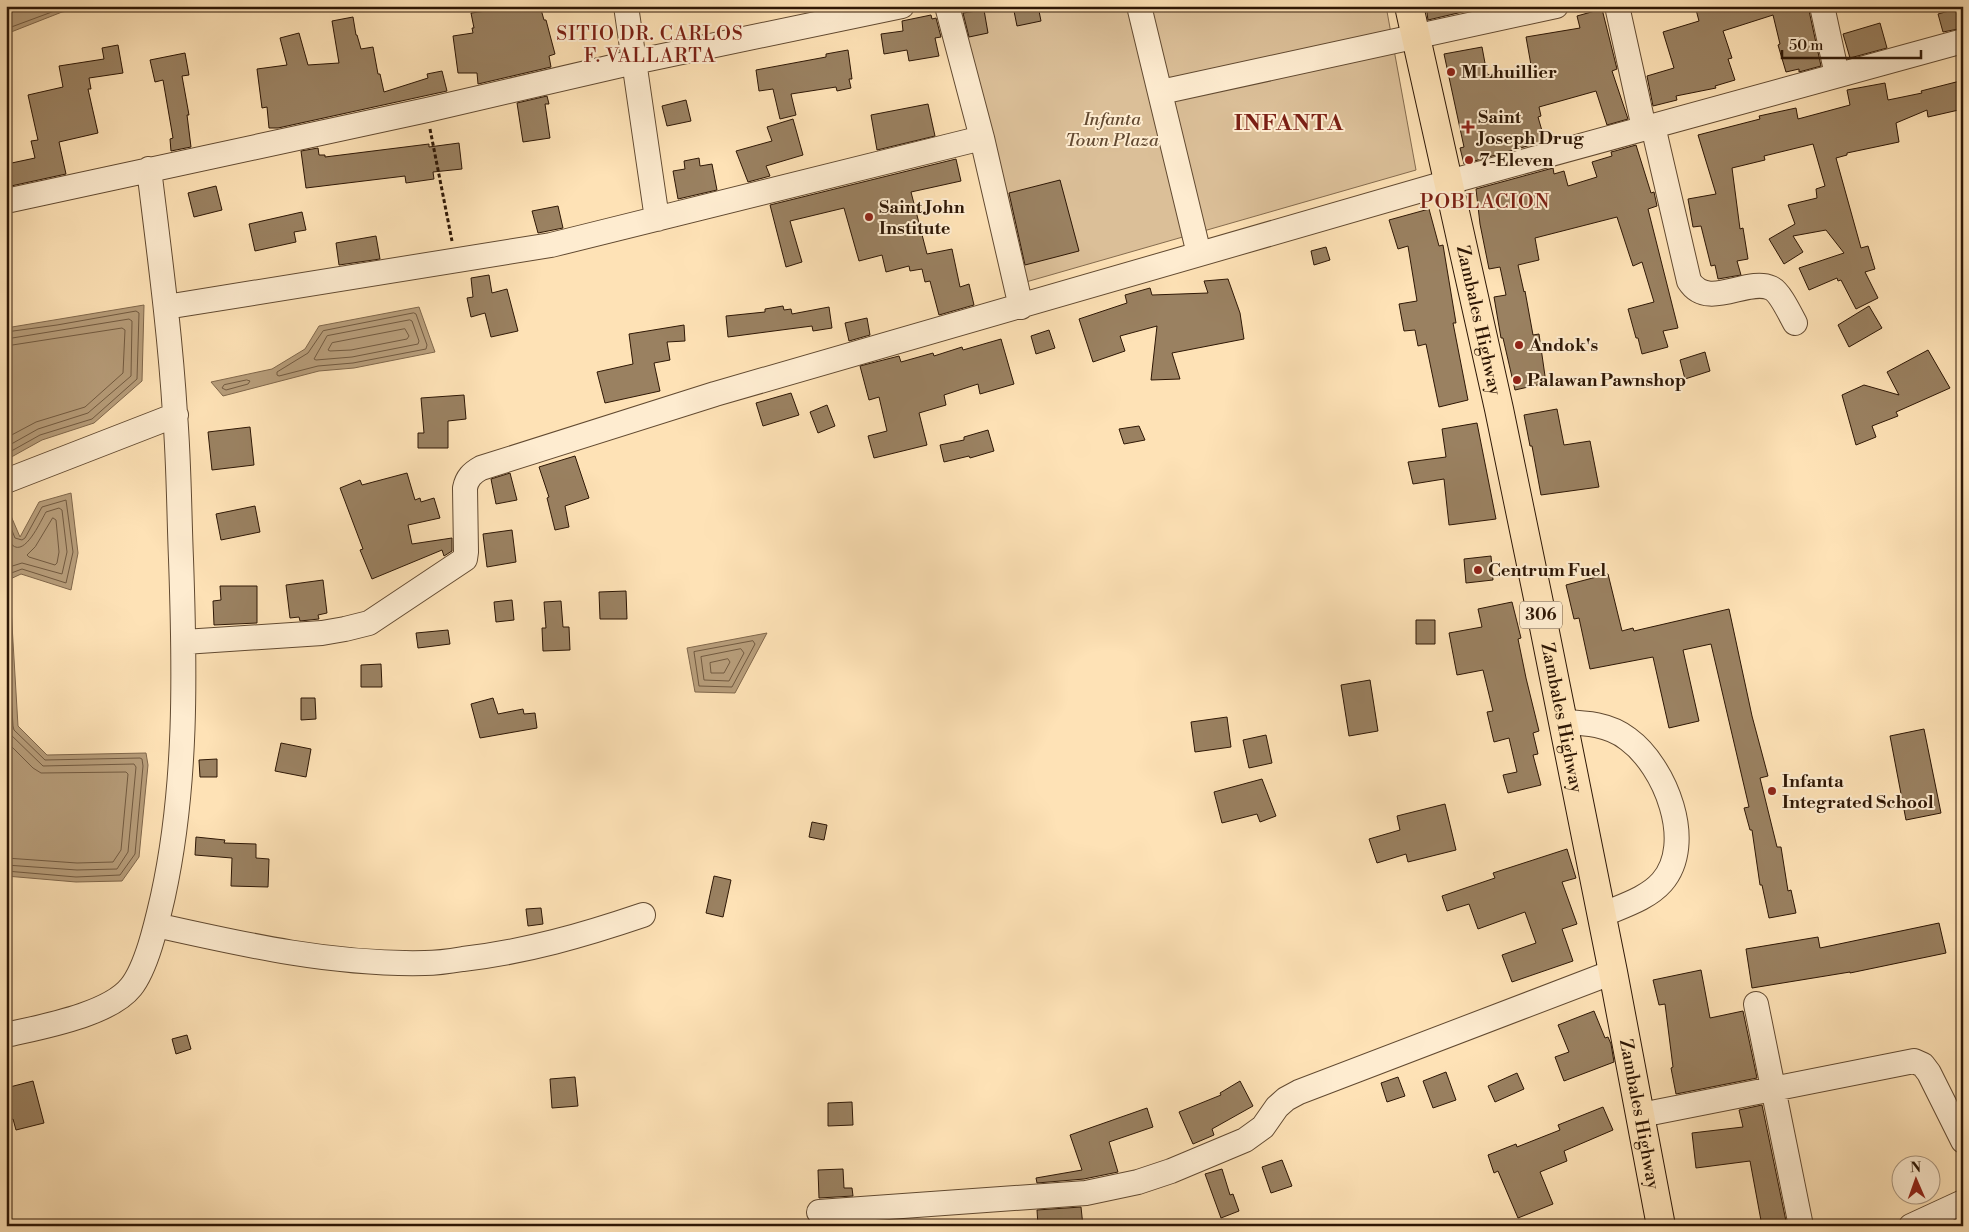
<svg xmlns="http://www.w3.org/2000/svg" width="1969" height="1232" font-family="'Libre Bodoni',serif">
<rect width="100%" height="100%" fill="#fee2b6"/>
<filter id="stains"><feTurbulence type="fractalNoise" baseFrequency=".004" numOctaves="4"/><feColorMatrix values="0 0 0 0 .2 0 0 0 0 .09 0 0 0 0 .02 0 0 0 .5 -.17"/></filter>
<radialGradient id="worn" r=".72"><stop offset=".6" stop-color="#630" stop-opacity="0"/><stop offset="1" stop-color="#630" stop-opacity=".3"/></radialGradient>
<!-- green -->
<path fill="#dbbf98" stroke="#846b4e" d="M953,6H1386L1416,170L1026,282Z"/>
<!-- water -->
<path fill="#b79d7a" stroke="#80674b" d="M6,6H94L62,12L6,34Z
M144,305L142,381L94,423L42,440L6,460V328Z
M419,307L435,352L354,368L319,371L223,396L211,382L272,369L305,349L319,326Z
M71,493L78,553L71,590L21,574L6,581V517L11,516L20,537L39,502Z
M6,606L11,608L18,726L47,755L146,753L148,765L139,857L122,881L76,882L6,876Z
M767,633L735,693L695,692L687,648Z"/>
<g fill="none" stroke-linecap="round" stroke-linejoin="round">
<!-- shore -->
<path stroke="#725a40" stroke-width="1" d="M6,29L68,6
M414,313L416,314L427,345L426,349L353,363L318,366L279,376L277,375V372L308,353L323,331Z
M410,320L412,321L419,341L418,344L352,357L316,360L314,359L327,336Z
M405,329L409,336L407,339L351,350L330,351L328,350L332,343Z
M6,332L57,325L136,311L139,313L137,379L92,419L40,435L6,454
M6,339L129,319L132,321L131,376L88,413L38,429L6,447
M6,346L122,328L125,330L123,373L85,407L36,422L6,438
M247,380L250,381L248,384L226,390L222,388L224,385Z
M53,518L56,520L59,552L57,563L55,565L29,557L27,555L35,547Z
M6,521L9,523L15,538L22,540L25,538L42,507L66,500L73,552L66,583L22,569L6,575
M6,534C19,570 39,524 46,512L59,508L62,510L67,552L62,574L22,563L6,568
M6,612L13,726L14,730L45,760L140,758L142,759L143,766L135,854L120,875L76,877L6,871
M753,641L755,644L732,687L699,686L694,652Z
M741,649L744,653L729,681L704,680L701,657Z
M728,659L730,662L724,673H711L710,663Z
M6,720L9,733L43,766L134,764L136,767L128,852L117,869L77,870L6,865
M6,741L33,768L41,773L126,772L128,774L121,850L113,862L77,863L6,858"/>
</g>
<!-- building -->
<path fill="#9a8161" stroke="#2e1705" d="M486,6H540L544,20H546L555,54L549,56L551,67L478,84L477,73H458L453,36L473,33L472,28H474L471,13L487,11Z
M1013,6H1038L1041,21L1017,26Z
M1426,6H1470L1471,10L1428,20Z
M1695,6H1808L1821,66L1799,72V69L1786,72L1778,45L1780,44L1773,15L1723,31L1732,58L1728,59L1735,80L1715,86L1716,88L1676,96L1677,100L1653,106L1647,76L1674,68L1663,32L1699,21Z
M1960,8L1963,28L1943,32L1938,14Z
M1602,9L1617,69L1612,71L1628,119L1607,125L1596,91L1539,107L1541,116L1538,117L1545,141L1464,164L1460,148L1464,147L1444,54L1482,47L1487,74L1490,75L1531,65L1526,37L1580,28L1577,16Z
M984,10L988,33L969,37L963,13Z
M931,15L932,19L936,18L941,37L935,38L939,56L909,61L907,50L884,54L881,34L903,31L902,21Z
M353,17L356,35H357L361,49L373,47L378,74H380L384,92L428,78L427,74L442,71L447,91L278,128H269L267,107L262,108L257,69L287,65L280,38L299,33L308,65L339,63L332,21Z
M1880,23L1887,48L1850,58L1843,34Z
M118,45L123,73L89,78L91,89H88L98,133L59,142L66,174L11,186L7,164L35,158L31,141L38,140L28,95L63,87L59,66L104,59L102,48Z
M848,50L852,79H849L851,88L837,91L836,87L791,94L796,115L780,119L773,89L759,91L756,70L826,57V54Z
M185,53L189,75L182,76L189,115H187L191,147L171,151L170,139L173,138L163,80L155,82L150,60Z
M1960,81L1963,91V109L1928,117L1927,110L1896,123L1899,142L1847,153V155L1836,158L1861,248L1868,246L1875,269L1865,272L1878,298L1856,309L1841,280L1838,281L1837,278L1809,290L1799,268L1844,253L1826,230L1793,236L1803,252L1784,264L1769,239L1795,224L1788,205L1817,198L1816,189L1825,186L1813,144L1764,156L1765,160L1732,168L1740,229L1743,228L1748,259L1737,261L1741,275L1718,279L1715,265L1711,266L1701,226L1693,227L1688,199L1716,194L1698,135L1760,119L1759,116L1796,108L1798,119L1850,105L1847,90L1885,83L1888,100L1922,93L1921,91Z
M547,96L549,104H545L550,138L523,142L517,103Z
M686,100L691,121L667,126L662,106Z
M928,104L935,136L877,150L871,115Z
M793,119L803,155L766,166L770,176L748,182L736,151L772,141L767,127Z
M459,143L462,169L433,172L434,179L406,183L405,176L306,188L301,151L318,148L319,155H325V157L429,144V147Z
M1636,145L1651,193L1654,192L1657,206L1648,209L1678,328L1663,331L1668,347L1642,354L1638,338H1636L1628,309L1654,302L1642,262L1633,266L1617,217L1535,238L1539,260L1518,265L1524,292L1525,291L1533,335L1539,334L1546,383L1515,390L1503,338H1501L1494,297L1506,295L1500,267L1489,269L1480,224L1476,189L1553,168L1554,174L1564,171L1568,186L1597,177L1592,162L1612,156L1611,152L1615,151Z
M699,158L700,166L712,164L717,190L678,199L673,171L685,169L684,161Z
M956,159L961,181L911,192L927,254L952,249L960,287L969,284L974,305L939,315L930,281L925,282L922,269L910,271L909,266L886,272L882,255L859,261L844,208L790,221L802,262L786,267L770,205Z
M1060,180L1079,251L1025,265L1009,193Z
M216,186L222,210L194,217L188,193Z
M558,206L563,228L538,233L532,211Z
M1429,209L1439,246L1443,245L1456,323H1453L1468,400L1439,407L1426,344L1418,346L1415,330L1404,331L1399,304L1417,301L1408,246L1398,249L1389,220Z
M302,212L306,230L294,232L296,242L255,251L249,224Z
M376,236L380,259L339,265L336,243Z
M1326,247L1330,260L1314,265L1311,251Z
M489,275L492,293L507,289L518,331L491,337L485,313L471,317L467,298L473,297L471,278Z
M1228,279L1240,313L1244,339L1172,353L1180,379L1151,380L1157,326L1120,336L1125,351L1093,362L1079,319L1127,303L1125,295L1150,288L1152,295L1208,293L1204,281Z
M783,306L784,310L791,309L792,314L829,307L832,328L813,331L812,326L728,337L726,316L765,312V309Z
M1869,306L1882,328L1849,347L1838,325Z
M867,318L870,335L849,341L845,323Z
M684,325L685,341L667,342L670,360L654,363L660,391L605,403L597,372L633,364L629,334Z
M1049,330L1055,348L1036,354L1031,336Z
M1001,339L1014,384L980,394L978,384L944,395L946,405L919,413L927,445L874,458L868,436L887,431L879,397L869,400L860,366L899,356L901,362L933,353L934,356L962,347L963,350Z
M1928,350L1950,388L1896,412L1898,416L1872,426L1876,437L1856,445L1842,395L1864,385L1899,395L1887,372Z
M1705,352L1710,371L1685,379L1680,360Z
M791,393L799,415L763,426L756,403Z
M464,395L466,419L448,421V448H418V433H424L421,398Z
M827,405L835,426L818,433L810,412Z
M1557,409L1564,445L1590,441L1599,487L1541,495L1532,446H1530L1524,415Z
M1477,423L1496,519L1449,525L1444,479L1413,484L1408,462L1446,457L1442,429Z
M1139,426L1145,440L1124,444L1119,429Z
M250,427L254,465L212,470L208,432Z
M988,430L994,451L970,458L969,456L944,462L940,445L964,440V437Z
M575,456L589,498L565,506L569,527L555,530L547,498L549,497L539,467Z
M407,473L415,500L420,498L421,502L434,498L440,518L408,525L412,544L452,538V551L444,556L442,550L372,579L360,550L363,549L340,488L360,480L362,485Z
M510,473L517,500L496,504L491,479Z
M255,506L260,532L221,540L216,514Z
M512,530L516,562L487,567L483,534Z
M1491,556L1493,580L1466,583L1464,559Z
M1608,574L1622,631L1633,628L1634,631L1729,609L1752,716L1768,776L1760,778L1777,847H1781L1788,891L1791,890L1796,913L1769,918L1762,885H1760L1752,830H1750L1744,808L1749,807L1711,644L1683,650L1699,721L1669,728L1653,657L1590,669L1579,618L1574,619L1566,585Z
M323,580L327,613L318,615L319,619L300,621L299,617L290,618L286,585Z
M220,586H257V623L214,625L213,601L221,600Z
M626,591L627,619H600L599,592Z
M512,600L514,620L496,622L494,602Z
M561,601L563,627H569L570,650L543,651L542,628H546L544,602Z
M1512,602L1521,638L1518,639L1526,678L1539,731L1533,733L1538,754L1533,755L1541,785L1508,793L1503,775L1517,772L1509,738L1494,742L1487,712L1493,711L1483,670L1457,675L1449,633L1482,627L1478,609Z
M1416,620H1435V644H1416Z
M448,630L450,644L418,648L416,633Z
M381,664L382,687H361V665Z
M1370,680L1378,731L1349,736L1341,685Z
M301,698H315L316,719L301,720Z
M493,698L498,714L523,709L524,714L535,713L537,728L480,738L471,704Z
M1227,717L1231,747L1195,752L1191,722Z
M1924,729L1941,813L1906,820L1890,736Z
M1266,735L1272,763L1249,768L1243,740Z
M281,743L311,749L306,777L275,771Z
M217,759V777H200L199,760Z
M1262,779L1276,816L1260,822L1257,814L1222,823L1214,792Z
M1445,804L1456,850L1408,862L1406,854L1377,863L1369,839L1400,830L1397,816Z
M812,822L827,825L824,840L809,837Z
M196,837L225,840L224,843L256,844V858L269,859L268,887L231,886L232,858L195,855Z
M1567,849L1576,878L1562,882L1577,924L1562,929L1573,961L1512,982L1502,955L1536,943L1525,912L1478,929L1469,904L1447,911L1442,896L1495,878L1493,873Z
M714,876L731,880L723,917L706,913Z
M541,908L543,924L528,926L526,909Z
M1939,923L1946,953L1850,973V972L1752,988L1746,949L1818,937L1820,948Z
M1701,970L1710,1018L1743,1011L1757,1078L1676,1094L1671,1068L1673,1067L1665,1004L1659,1005L1653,980Z
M1594,1011L1605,1038L1608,1037L1611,1044L1614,1062L1564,1081L1555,1057L1569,1052L1558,1025Z
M187,1035L191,1049L176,1054L172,1039Z
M1446,1072L1456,1100L1433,1108L1423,1081Z
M1517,1073L1524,1089L1495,1102L1488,1086Z
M575,1077L578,1106L552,1108L550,1079Z
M1398,1077L1405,1096L1387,1102L1381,1083Z
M33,1081L44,1123L16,1130L13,1119L6,1121V1088Z
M1240,1081L1253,1106L1212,1129L1214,1135L1193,1144L1179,1112L1221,1095L1220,1093Z
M852,1102L853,1125L828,1126V1103Z
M1762,1105L1787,1226H1762L1750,1161L1696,1168L1692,1133L1743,1127L1739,1110Z
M1603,1107L1613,1130L1564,1151L1567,1161L1540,1172L1553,1204L1518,1218L1498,1171L1494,1173L1488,1155L1516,1144L1517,1147L1560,1130L1558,1125Z
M1147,1108L1153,1127L1109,1142L1118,1172L1084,1179L1037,1183L1036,1178L1082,1170L1070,1135Z
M1282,1160L1292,1186L1271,1193L1262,1167Z
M843,1169L844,1188H852L853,1196L819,1198L818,1170Z
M1222,1169L1230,1195L1233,1194L1239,1211L1221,1218L1205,1174Z
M1081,1207L1083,1226H1038L1037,1210Z"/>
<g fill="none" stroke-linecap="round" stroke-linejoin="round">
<!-- minor casing -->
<g stroke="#624a31" stroke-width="26">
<path id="minor" d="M626,6L657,219
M947,6L982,138L1021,307
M1139,6L1199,254
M1617,6L1644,128
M1822,6L1837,75
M1161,92L1556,6
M1653,126L1689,281C1708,311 1747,277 1771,288C1780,292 1790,314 1795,323
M6,201L427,110L634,62L902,6
M166,307L551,245L982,138
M6,481L176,415
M184,642L322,633L345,629L369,623L465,559L466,552L465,488C467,478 472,473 481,468L715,394L1449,182L1963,41
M1563,722C1586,723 1609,724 1628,739C1665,766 1696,843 1662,882C1647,899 1622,906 1602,915
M156,925C245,945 333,965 425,963C438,963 451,961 463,959C525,952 584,935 643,915
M1756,1004L1801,1226
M6,1035C40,1027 109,1015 131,987C147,967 157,922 163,896C187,786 185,672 181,559C179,511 179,463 175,414C170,332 159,251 149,169
M1641,1115L1914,1061L1923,1065L1929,1073L1963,1141
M819,1212L1086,1193L1138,1182L1171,1171L1245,1140L1263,1127L1277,1107L1286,1099L1299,1092L1613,972
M1911,1226L1963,1202"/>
</g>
<!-- major casing -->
<g stroke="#2e1705" stroke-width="30">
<g id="major">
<path id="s1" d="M1409,6L1499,409L1544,627L1613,972L1661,1226"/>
</g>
</g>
<!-- path -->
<path stroke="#2e1705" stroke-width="3" stroke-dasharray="4 2.5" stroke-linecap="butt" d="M430,129L452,241"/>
<!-- minor -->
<use href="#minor" stroke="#feecd0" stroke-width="24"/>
<!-- major -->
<use href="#major" stroke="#fee2b6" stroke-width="28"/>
</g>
<!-- markers -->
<g fill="#8f2418" stroke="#feecd0" stroke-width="2">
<circle cx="1451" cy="72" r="5"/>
<path d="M1465.5 119.5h5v5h5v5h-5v5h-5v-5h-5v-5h5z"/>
<circle cx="1469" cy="160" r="5"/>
<circle cx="869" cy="217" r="5"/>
<circle cx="1519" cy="345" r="5"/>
<circle cx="1517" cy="380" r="5"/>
<circle cx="1478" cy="570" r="5"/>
<circle cx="1772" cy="791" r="5"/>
</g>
<g text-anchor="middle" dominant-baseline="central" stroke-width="4" stroke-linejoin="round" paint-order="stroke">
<!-- shield labels -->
<rect fill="#feecd0" stroke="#6c5742" stroke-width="1" x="1520" y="601.5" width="42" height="27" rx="4"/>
<g font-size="16" font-weight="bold" fill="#2e1705">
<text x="1541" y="615">306</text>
</g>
<!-- poi labels -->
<g font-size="18" font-weight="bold" fill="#2e1705" stroke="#feecd0" text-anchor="start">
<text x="1461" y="72">M Lhuillier</text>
<text x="1478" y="117">Saint<tspan x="1478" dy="21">Joseph Drug</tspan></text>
<text x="1479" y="160">7-Eleven</text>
<text x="879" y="207">Saint John<tspan x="879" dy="21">Institute</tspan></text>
<text x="1529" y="345">Andok's</text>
<text x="1527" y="380">Palawan Pawnshop</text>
<text x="1488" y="570">Centrum Fuel</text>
<text x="1782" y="781">Infanta<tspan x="1782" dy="21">Integrated School</tspan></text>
</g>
<!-- park labels -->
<g font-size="18" font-style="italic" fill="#624931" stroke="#feecd0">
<text x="1112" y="119">Infanta<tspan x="1112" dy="21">Town Plaza</tspan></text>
</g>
<!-- street labels -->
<g font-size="18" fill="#2e1705" stroke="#feecd0">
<text stroke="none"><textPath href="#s1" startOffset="322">Zambales Highway</textPath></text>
<text stroke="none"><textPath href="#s1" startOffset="728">Zambales Highway</textPath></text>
<text stroke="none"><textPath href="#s1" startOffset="1132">Zambales Highway</textPath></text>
</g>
<!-- neighbourhood labels -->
<g font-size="19" letter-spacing="1" fill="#7a1f14" stroke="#feecd0">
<text x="650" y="34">SITIO DR. CARLOS<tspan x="650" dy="22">F. VALLARTA</tspan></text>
</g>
<!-- quarter labels -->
<g font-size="20" letter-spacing="1" fill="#7a1f14" stroke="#feecd0">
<text x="1485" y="202">POBLACION</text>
</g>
<!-- district labels -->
<g font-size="22" font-weight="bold" letter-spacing="1" fill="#7a1f14" stroke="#feecd0">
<text x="1289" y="123">INFANTA</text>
</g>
</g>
<!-- margin -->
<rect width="1969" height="1232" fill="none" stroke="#fee2b6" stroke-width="25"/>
<rect x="8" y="8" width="1954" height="1217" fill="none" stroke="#2e1705" stroke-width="2.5"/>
<rect x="12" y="12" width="1944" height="1207" fill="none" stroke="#2e1705"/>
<!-- north arrow -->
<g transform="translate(1916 1180) rotate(358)"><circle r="24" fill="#feecd0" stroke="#ab977f"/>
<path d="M0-4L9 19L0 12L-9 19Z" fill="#8f2418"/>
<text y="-8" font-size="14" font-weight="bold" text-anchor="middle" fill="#2e1705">N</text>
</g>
<!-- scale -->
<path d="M1782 50v8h139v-8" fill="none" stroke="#2e1705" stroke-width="2.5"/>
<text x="1789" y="50" font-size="15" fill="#2e1705" stroke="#feecd0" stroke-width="4" paint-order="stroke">50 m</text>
<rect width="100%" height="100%" filter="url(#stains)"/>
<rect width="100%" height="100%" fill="url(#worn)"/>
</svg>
